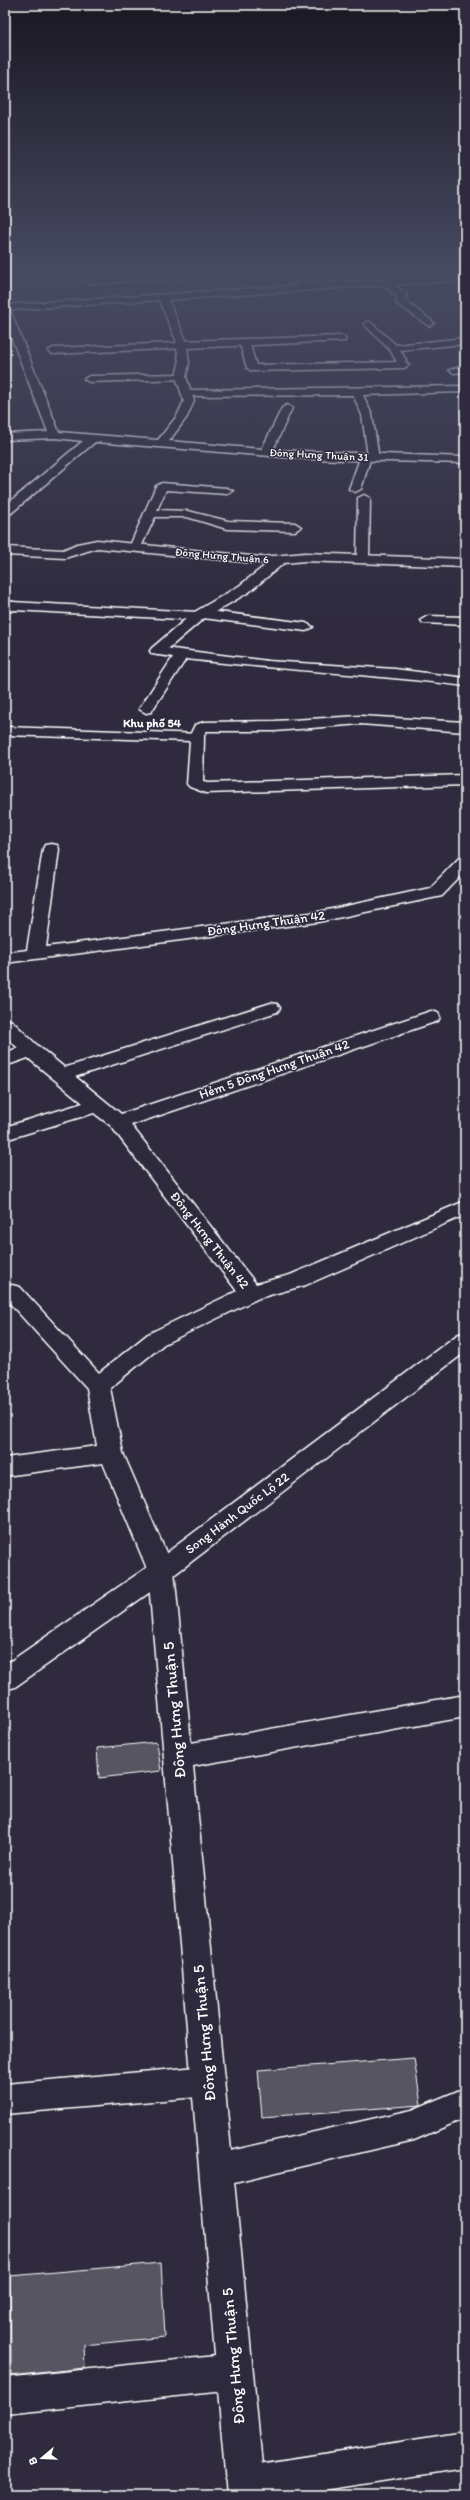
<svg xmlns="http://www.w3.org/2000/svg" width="470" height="2500" font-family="Itim,sans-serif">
<rect width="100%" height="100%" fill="#2f2a3d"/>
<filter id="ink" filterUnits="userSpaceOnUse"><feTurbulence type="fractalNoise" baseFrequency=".025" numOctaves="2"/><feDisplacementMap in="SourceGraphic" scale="8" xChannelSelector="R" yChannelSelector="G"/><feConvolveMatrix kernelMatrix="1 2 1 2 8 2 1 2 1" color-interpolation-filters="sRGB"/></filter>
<g filter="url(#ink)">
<!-- building -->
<path fill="#595564" stroke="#fff" d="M157,1742L161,1771L99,1778L97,1748Z
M414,2058L421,2105L262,2117L258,2070Z
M161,2263L165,2337L84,2345L85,2368L11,2376L10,2276Z"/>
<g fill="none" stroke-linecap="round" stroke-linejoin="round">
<!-- service casing -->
<g stroke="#fff" stroke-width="3">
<path id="service" d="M282,270H291L311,288L304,290Z
M322,270H331L348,285L341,287Z
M342,336L345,337V341L53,354L48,351L53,348L177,343L181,341Z
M465,366V372L454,373L449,370Z
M181,374L186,377L185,379L89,382L84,379L89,376Z
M465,386L463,392L363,395L372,415L379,458L374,461L370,460L361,489L355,492L349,489L360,458L361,456H368L362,415L353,395L187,396L182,393L187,390Z
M162,483L227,488L233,491L227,494L166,490L157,510L188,511L228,521L295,523L301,527L295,531L227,529L187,517H155L139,551H131L129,548L156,486Z
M364,495L370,498L369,559L363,563L357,559L358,498Z
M12,602L197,612L202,610L306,623L313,627L306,631L203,618L198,620L14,610L5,613V604Z
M157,647L268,661L395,669L465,678V686C372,674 279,670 186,659L151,712L146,713L139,709L173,657L152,654L150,651L152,648Z
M5,727L202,734L204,737L203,782L208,783L465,775V785L206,793L190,787L187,784L190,741L5,735Z
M271,1003L277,1004L280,1008L277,1012L68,1079H54L52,1075L54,1071Z
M209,2066L220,2071L225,2081L220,2091L209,2096L5,2114V2084Z
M465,2088V2118L414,2140L217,2186L205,2181L201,2170L205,2159L217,2154L412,2110Z
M234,2354L246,2360L252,2372L246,2384L234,2390L5,2414V2378Z
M465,2432V2468L292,2495H231L227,2484L232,2471L245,2466Z"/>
</g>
<!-- minor casing -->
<g stroke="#fff" stroke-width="3">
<path id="minor" d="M214,271L217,272V276L87,284L82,281L87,278Z
M465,274V280L394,285L407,295L404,300L432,321L434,323L429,326L396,303L397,296L383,285L168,300L186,340L189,363L186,377L194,401L187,417L169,441L262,449L282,408L287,405L292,408L273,450L465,457V463L307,459L95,442L9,515L5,516V506L83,441L55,438L5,440V434L48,432L5,321V305ZM159,300L176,340L179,363L176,377L184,401L177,416L158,440L59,432L10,310Z
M369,321L396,345L465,338V344L400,350L406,360L405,362L409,365L404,368L252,371L247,368L240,344L249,342L256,365L397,362L390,350L364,324Z
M97,540L262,557L305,553L465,559V567L305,561L284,563L249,592L203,619L162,654L157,655L150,651L152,648L193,613L239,586L267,564L97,548L65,558L5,555V547L63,550L77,544Z
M5,600L17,603L19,606L12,610L5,608Z
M428,616L465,617V625L423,623L421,620Z
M360,716L465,722V732L360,724L275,731H206L202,740L197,742L189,737L195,725L204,722L275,721Z
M51,844L57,845L59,849L46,947L318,912L430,888L459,858L465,857V872L442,896L318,922L5,963V953L27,950L43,849L45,845Z
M431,1011L438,1013L440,1017L438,1021L131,1125L256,1284L290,1275L465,1201V1215L306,1285L259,1298L164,1344L110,1388L123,1453L174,1571L191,1743L465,1695V1717L193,1766L265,2495H227L148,1571L103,1463L5,1476V1458L97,1446L87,1388L5,1298V1287L12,1285L20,1287L99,1373L148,1334L237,1291L111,1126L94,1113L5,1140V1127L83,1103L28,1058L5,1066V1053L18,1048L5,1036V1019L12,1021L38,1046L121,1114Z"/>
</g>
<!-- tertiary casing -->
<g stroke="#fff" stroke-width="3">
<path id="tertiary" d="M465,1332V1352L170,1578L15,1687L5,1690V1665L152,1564L457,1335Z"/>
</g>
<!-- service -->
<use href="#service" fill="#2f2a3d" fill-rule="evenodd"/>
<!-- minor -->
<use href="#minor" fill="#2f2a3d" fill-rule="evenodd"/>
<!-- tertiary -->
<use href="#tertiary" fill="#2f2a3d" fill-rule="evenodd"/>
</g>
</g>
<!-- sky -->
<linearGradient id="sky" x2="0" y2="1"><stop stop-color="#1a1722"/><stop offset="0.44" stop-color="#474a62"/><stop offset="1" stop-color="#474a62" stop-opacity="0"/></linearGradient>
<rect width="470" height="620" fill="url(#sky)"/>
<g text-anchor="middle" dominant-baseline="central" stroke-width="3" stroke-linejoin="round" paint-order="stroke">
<!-- far-street labels -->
<g font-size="11" fill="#fff" stroke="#2f2a3d">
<text transform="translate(319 455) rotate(3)">Đông Hưng Thuận 31</text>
<text transform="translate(222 556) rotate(5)">Đông Hưng Thuận 6</text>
</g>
<!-- far-neighbourhood labels -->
<g font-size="12" font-weight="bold" fill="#fff" stroke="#2f2a3d">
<text x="152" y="723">Khu phố 54</text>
</g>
<!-- street labels -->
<g font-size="13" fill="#fff" stroke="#2f2a3d">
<text transform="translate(266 923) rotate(-8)">Đông Hưng Thuận 42</text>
<text transform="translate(274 1069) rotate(-19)">Hẻm 5 Đông Hưng Thuận 42</text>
<text transform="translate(210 1240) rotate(52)">Đông Hưng Thuận 42</text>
<text transform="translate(237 1513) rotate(-37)">Song Hành Quốc Lộ 22</text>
</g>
<!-- near-street labels -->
<g font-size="16" fill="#fff" stroke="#2f2a3d">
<text transform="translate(174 1710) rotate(-95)">Đông Hưng Thuận 5</text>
<text transform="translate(204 2033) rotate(-95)">Đông Hưng Thuận 5</text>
<text transform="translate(233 2356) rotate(-95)">Đông Hưng Thuận 5</text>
</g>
</g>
<!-- margin -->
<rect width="470" height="2500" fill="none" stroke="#2f2a3d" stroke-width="20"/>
<rect x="10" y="10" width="450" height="2480" fill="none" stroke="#fff" stroke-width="1.5" filter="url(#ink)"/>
<!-- north arrow -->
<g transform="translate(42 2458) rotate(251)" stroke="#2f2a3d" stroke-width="3" paint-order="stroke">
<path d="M0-3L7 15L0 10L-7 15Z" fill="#ffffff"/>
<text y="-6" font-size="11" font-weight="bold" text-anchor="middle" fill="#ffffff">B</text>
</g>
</svg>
